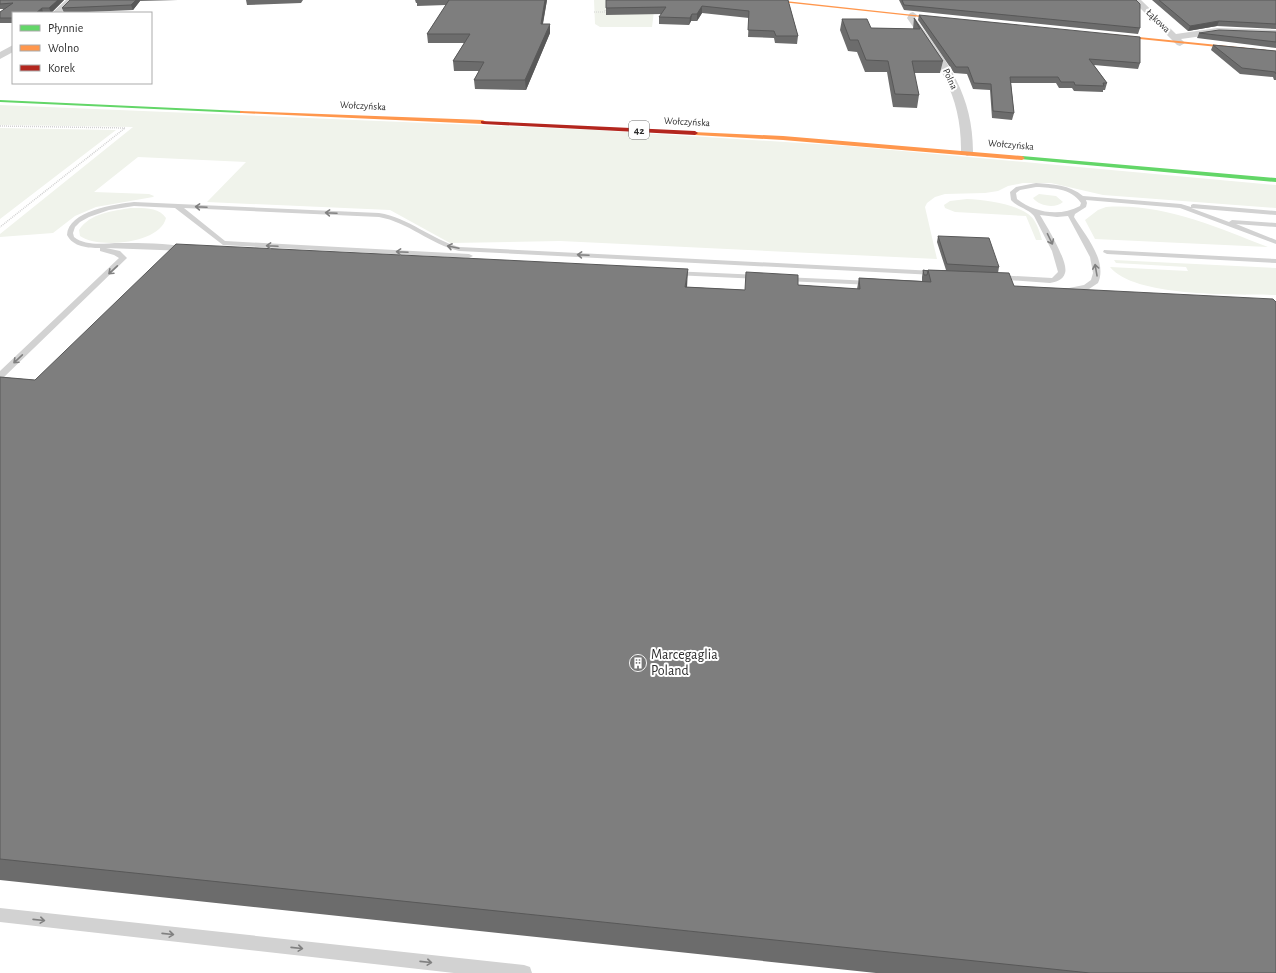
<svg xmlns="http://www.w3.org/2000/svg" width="1276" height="973" font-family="'Alegreya Sans',sans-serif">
<rect width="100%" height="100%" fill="#fff"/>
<!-- green -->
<path fill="#f0f3eb" d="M594,0H651L654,11L652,27H600L595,24Z
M0,105L595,130L847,146L1276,185V208L1103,195L1051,183H1023L1008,186L998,191L985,193L945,194L935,197L927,203L925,207L937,259L560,241L450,243L390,210L207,202L246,162L138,157L94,192L149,194L154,196L153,197L96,207L75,216L53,233L0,237V234L133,127L0,125Z
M0,128L116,130L0,219Z
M1039,194L1056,196L1063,202C1055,209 1039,206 1033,198Z
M967,199C985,200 1023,204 1034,220C1038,226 1040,233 1042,240H1036L1026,216L955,212L945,208L944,205L950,201Z
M1106,207C1164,203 1215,227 1268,247L1095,239L1085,220L1098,210Z
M131,208C143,208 159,207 166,218C160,244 98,249 80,236L79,230C90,213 113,211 131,208Z
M1114,260L1276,268V295C1237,294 1135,298 1110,267L1188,271L1186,267L1116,263Z"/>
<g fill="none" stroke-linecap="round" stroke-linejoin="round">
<!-- path-far1 -->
<path stroke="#d2d2d2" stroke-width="1" stroke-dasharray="1 1" stroke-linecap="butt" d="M594,12H605V10H609"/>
<!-- path -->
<path stroke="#d2d2d2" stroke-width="1.5" stroke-dasharray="1 1" stroke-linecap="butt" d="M0,126L125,128L0,227"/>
<!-- lane -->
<path fill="#d2d2d2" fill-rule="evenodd" d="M1036,183C1052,184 1070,185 1083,196L1181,204L1191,207V205L1193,204L1276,211V215L1191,208L1229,222L1232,220L1276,223V227L1236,224L1276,240V244L1180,208L1086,200L1087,203L1086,207L1075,214L1074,217C1085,235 1108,261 1098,283L1089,289L1067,293L1063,291L1064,289L1084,285L1091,280L1093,273L1090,257L1068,216L1057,217L1040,215C1046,225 1069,262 1065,273C1063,280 1056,282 1050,283L994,279V275H997L1052,278L1058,272L1052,251L1034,216C1029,209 1017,207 1011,200L1010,192L1016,187ZM1036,187C1052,188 1071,188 1081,203L1080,206C1060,217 1035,213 1017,199L1016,193L1020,190Z
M134,202L379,213C409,218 431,239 459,247L935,271L939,273L935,275L459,251C430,244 408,222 379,217L184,208L225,241L469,254L473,256L469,258L223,245L175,208L134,206L109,210L89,217L80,222L75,227L73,233L74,237C87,247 105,243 120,243C142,243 166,243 187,247V251L106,248L120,251L127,258L3,378L0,379V371L119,258L114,255L100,251V248C88,248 73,247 67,235C68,211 115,204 134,202Z
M1104,250L1276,259V263L1107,254L1103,252Z
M671,271L760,275L764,277L760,279L674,275L670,273Z
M783,277L872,281L876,283L872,285L786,281L782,279Z
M0,908L524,965L530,967L532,973H454L0,922Z"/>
<!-- street -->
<path fill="#d2d2d2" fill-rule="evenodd" d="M66,0H75L61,13H52Z
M1132,0H1141L1176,34L1217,28L1276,30V36L1217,34L1181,39L1185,43L1180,46L1177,45Z
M913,12L917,15L915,18C948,62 973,95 973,152L971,155L967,156L961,152C962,95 938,63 907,18L910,13Z
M13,45V52L0,59V52Z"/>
<!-- fast -->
<path fill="#63d668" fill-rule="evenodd" d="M0,100L242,111L244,112L242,113L0,102Z
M1022,156L1276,178V182L1020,159V157Z"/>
<!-- slow -->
<path fill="#ff974d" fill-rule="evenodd" d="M763,0H776L951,19L949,20Z
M1109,34L1276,51V53L1110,36Z
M240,111L483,120L486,122L483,124L242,113H240Z
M693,132L783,136L1022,156L1025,158L1022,160L783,140L695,135L693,134Z"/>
<!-- jam -->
<path fill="#b3261e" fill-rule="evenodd" d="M481,121L695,131L698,133L695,135L483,124L481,123Z"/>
</g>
<!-- wall -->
<path fill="#6c6c6c" d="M0,0H64L51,13H13V23H0V12L5,9H0Z
M70,0H178L140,1L133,10L64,13L62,8Z
M246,0H303L301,3L247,5Z
M415,0H547L543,24L550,33L526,90L475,89L474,80L479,71H454L453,61L464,43H428L427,34L446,5L417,6V3H416Z
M606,0H788L798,36L797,44L775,43L774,38L748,37L749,18L702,13L697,21H691L689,25L659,24V17L662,14L606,15Z
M899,0H1136L1140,28L1138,34L904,10Z
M1152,0H1276V29L1217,26L1188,31Z
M919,15L1140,63L1138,69L1094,65L1107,83L1105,90H1103V92L1074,91L1072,88H1059L1056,83H1011L1014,113L1012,120L992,118L990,90L973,89L967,74L954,73L918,20Z
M914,18L943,61L940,73H914L919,95L917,108L893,107L887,72H865L857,52L848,51L840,30L842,19L871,28L913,29Z
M1276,32V48L1197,38L1199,33Z
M1213,45L1276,51V80H1274L1273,77L1240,74L1211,50Z
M938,236L999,267L998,273L1276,973H876L0,880V377L35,380L687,287L745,290L798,285L857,289L859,278L922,281V277L923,270H946L937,242Z"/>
<!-- shaded-wall -->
<path fill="#585858" d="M58,0H64L51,13L49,8Z
M136,0H140V1L133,10L131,5Z
M545,0H547L541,33V24Z
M702,6V13L697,21V14Z
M42,8L43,13H36Z
M692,14L691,21L689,25L690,18Z
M1219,21L1217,26L1188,31L1190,26Z
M550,24V33L526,90L525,80Z
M688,269L687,288L685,287Z"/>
<!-- building -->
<path fill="#7e7e7e" stroke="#585858" d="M0,0H58L49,8H42L36,13H13V18H0V12L13,3L0,4Z
M70,0H136L131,5L62,8Z
M449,0H545L541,24H550L525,80H474L484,62L453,61L470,34H427Z
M606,0H788L798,36H776L774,31L748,30L749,11L702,6L697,14H692L690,18L659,17L666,7L606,8Z
M902,0H1136L1140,4V28L904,5Z
M1159,0H1276V24L1219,21L1190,26Z
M919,15L1140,37V63L1089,59L1107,83H1103L1104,86L1075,85L1074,82H1061L1058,77H1010L1014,113L993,111L991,84L974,83L968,67H956Z
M914,18L943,61H912L919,95L895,94L888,61L866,60L858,40H850L842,19H867L871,28L920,29Z
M1219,30L1276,32V42L1199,33Z
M1213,45L1276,51V74L1275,72L1242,68Z
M938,236L989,238L999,267L947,264Z
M176,244L688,269L685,287L745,290L746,272L798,275V285L860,289L859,278L931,282L928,270L1009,273L1014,286L1273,299L1276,302V973H1090L0,859V377L35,380Z
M923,270L928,271L927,275H924Z"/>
<!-- one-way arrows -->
<defs><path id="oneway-shaft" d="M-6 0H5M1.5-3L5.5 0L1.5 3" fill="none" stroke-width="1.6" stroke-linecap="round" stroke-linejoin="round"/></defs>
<g stroke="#808080">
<use href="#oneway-shaft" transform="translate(201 207) rotate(-177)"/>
<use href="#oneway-shaft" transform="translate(331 213) rotate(-177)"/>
<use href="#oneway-shaft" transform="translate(1050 239) rotate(64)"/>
<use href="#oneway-shaft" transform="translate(272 246) rotate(-177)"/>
<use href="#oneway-shaft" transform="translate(453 247) rotate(-168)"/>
<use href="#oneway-shaft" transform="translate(402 252) rotate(-177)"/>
<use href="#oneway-shaft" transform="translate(583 255) rotate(-177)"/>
<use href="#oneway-shaft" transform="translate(113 270) rotate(137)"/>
<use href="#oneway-shaft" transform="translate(1096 270) rotate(-100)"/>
<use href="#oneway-shaft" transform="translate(18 359) rotate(137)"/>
<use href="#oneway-shaft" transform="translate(39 920) rotate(6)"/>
<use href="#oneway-shaft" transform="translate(168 934) rotate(6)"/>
<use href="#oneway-shaft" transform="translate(297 948) rotate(6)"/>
<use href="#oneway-shaft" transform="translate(426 962) rotate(6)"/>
</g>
<!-- icons -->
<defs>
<g id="building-disc" transform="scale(0.9)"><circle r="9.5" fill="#767676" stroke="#fff"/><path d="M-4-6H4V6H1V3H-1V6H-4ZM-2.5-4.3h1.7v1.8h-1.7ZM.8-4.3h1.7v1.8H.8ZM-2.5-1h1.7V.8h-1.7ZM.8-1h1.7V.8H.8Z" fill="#fff"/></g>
</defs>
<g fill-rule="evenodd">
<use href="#building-disc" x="638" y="663"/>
</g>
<g text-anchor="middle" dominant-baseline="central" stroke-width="4" stroke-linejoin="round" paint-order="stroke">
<!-- far-street labels -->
<g font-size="10" fill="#2d2d2d" stroke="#fff">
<text transform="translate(1158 21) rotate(44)">Łąkowa</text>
<text transform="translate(950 79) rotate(65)">Polna</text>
<text transform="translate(363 106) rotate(3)">Wołczyńska</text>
<text transform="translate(687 122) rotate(3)">Wołczyńska</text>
<text transform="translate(1011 145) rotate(5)">Wołczyńska</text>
</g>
<!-- shield labels -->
<rect fill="#fff" stroke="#6c6c6c" stroke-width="1" x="629" y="121" width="20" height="18" rx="3"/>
<g font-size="11" font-weight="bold" fill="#2d2d2d">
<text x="639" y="130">42</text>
</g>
<!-- near-poi labels -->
<g font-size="14" fill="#2d2d2d" stroke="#fff" text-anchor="start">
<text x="651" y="655">Marcegaglia<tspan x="651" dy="16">Poland</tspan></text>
</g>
</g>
<!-- legend -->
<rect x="12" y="12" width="140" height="72" fill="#ffffff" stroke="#ababab"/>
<rect x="20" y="25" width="20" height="6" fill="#63d668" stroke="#ababab"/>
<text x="48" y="32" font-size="12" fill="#2d2d2d">Płynnie</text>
<rect x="20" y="45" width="20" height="6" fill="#ff974d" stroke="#ababab"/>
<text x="48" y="52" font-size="12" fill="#2d2d2d">Wolno</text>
<rect x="20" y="65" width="20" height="6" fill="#b3261e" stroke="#ababab"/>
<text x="48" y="72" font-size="12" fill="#2d2d2d">Korek</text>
</svg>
